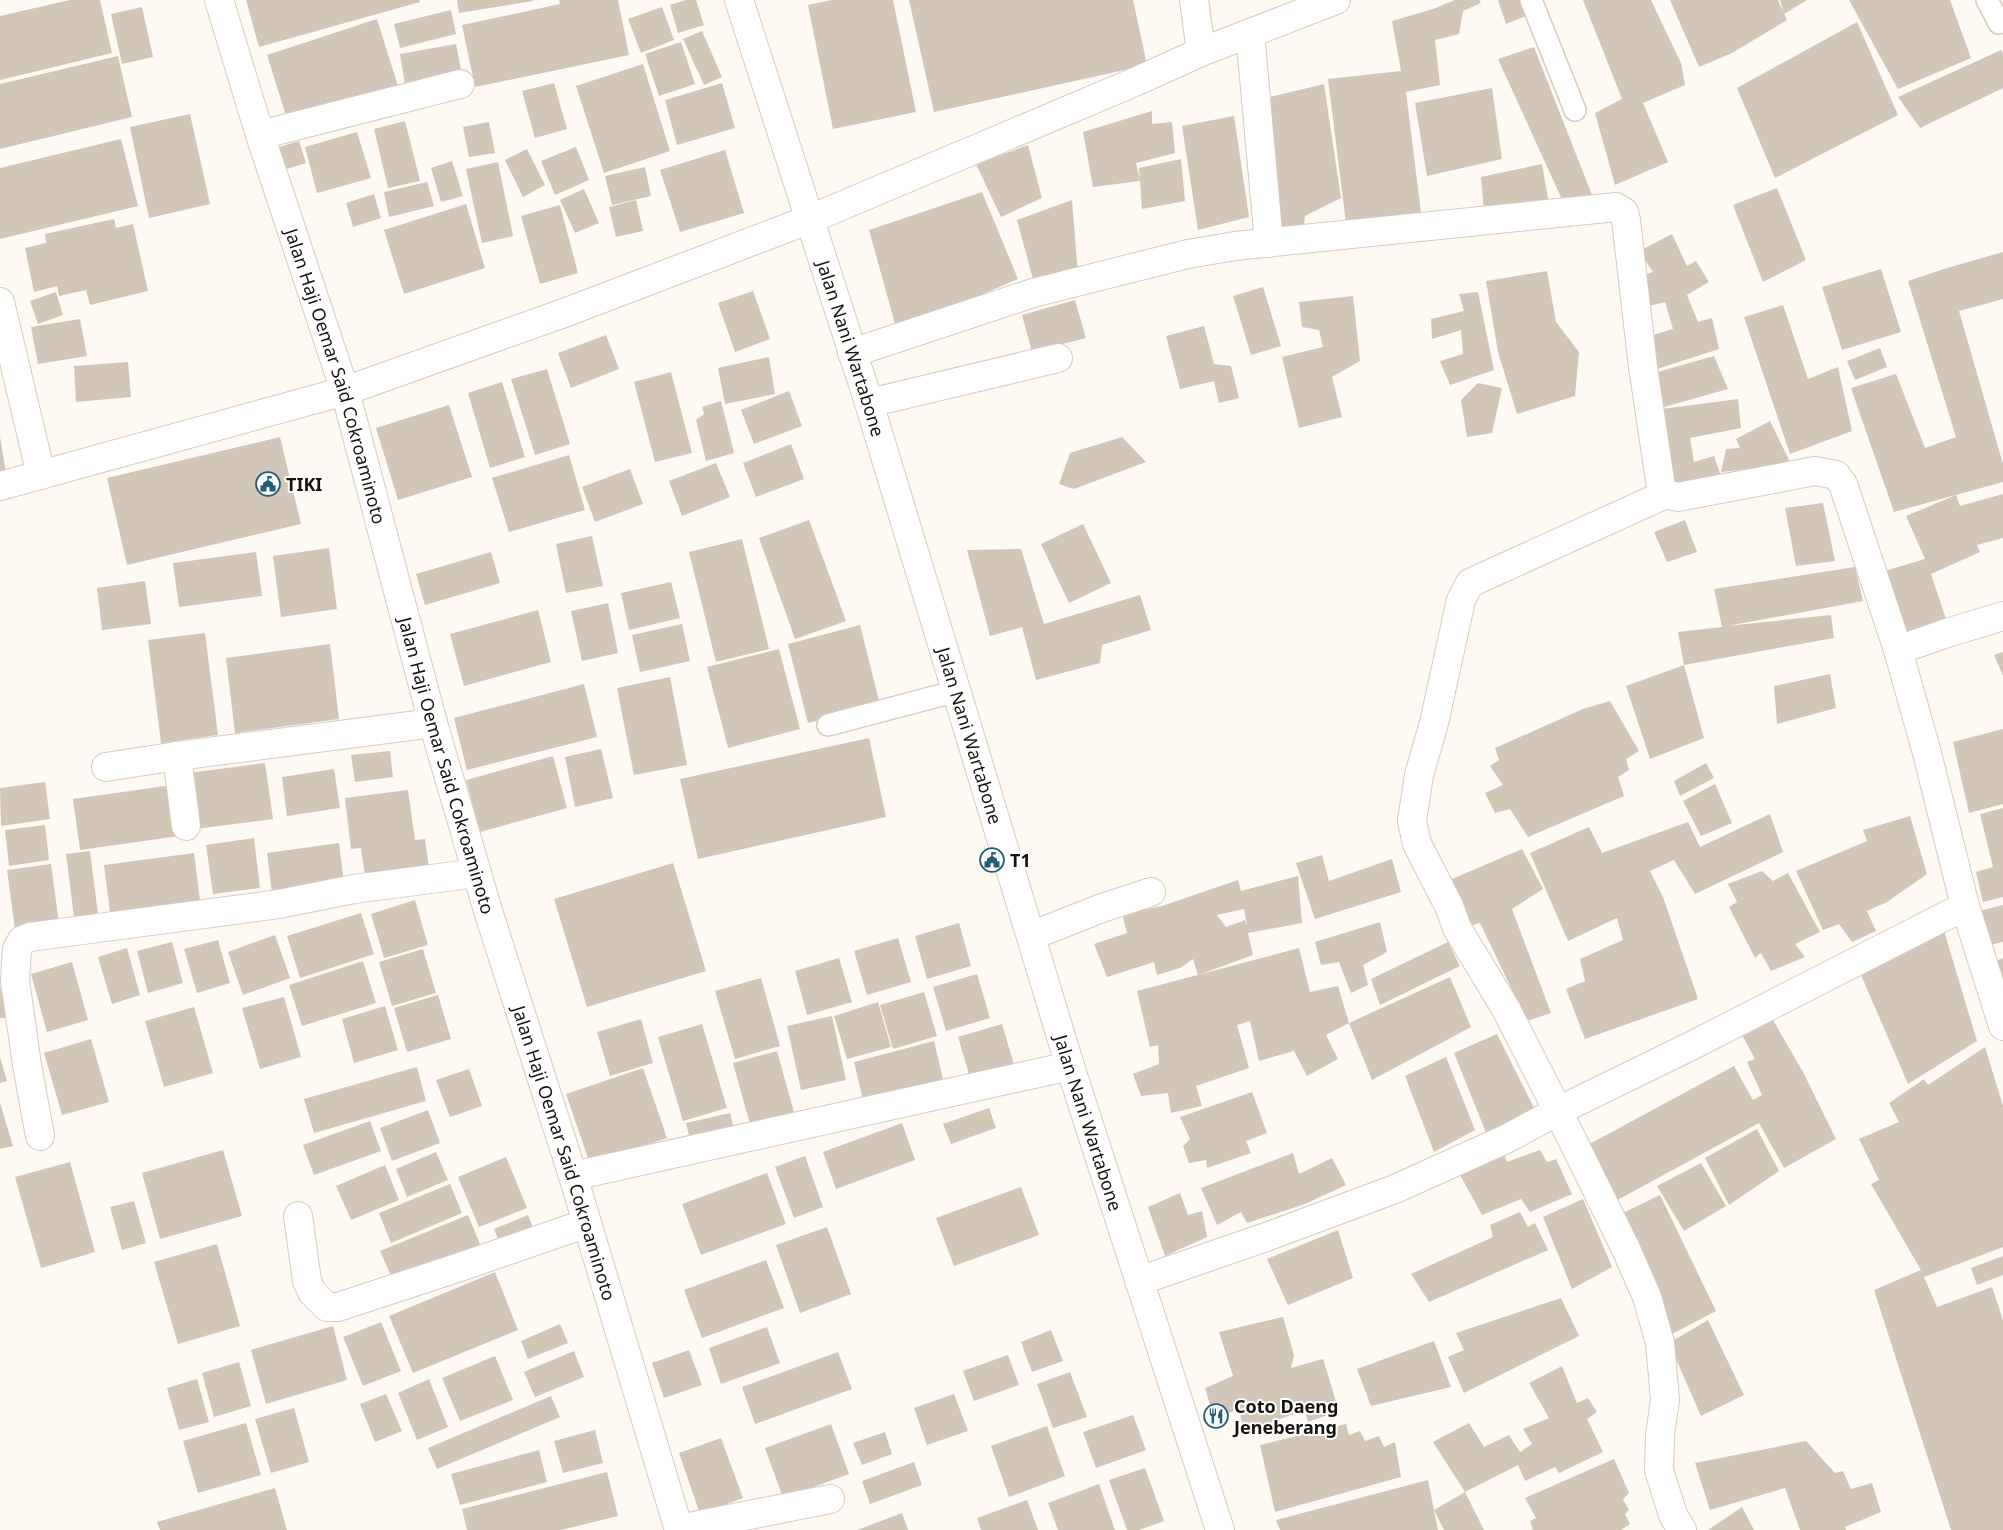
<svg xmlns="http://www.w3.org/2000/svg" width="2003" height="1530" font-family="'Noto Sans',sans-serif">
<rect width="100%" height="100%" fill="#fef9f3"/>
<!-- building -->
<path fill="#d2c6b8" fill-rule="evenodd" d="M70,0H100L112,53L0,80V16Z
M246,0H419L420,2L259,47Z
M457,0H533V1L459,13Z
M559,0H618L629,55L475,87L462,25L560,4Z
M686,0H696L704,25L678,33L670,5Z
M832,0H893L916,112L833,129L808,5Z
M909,0H1133L1147,65L934,112Z
M1455,0H1479L1481,3L1463,11L1459,34L1435,40L1440,85L1406,92L1422,221L1347,231L1328,79L1401,71L1392,21L1433,9Z
M1498,0H1527L1530,14L1506,24Z
M1583,0H1651L1681,63L1685,85L1643,103L1668,162L1615,185L1595,113L1622,99Z
M1670,0H1778L1787,20L1732,53L1699,67Z
M1780,0H1807L1784,14Z
M1849,0H1950L1971,58L1898,89Z
M142,7L153,57L122,64L111,14Z
M662,7L674,40L641,53L628,19Z
M451,10L456,34L400,48L394,24Z
M377,19L398,86L288,122L267,55Z
M1857,22L1898,115L1775,178L1737,88Z
M702,31L722,77L704,85L683,39Z
M681,42L695,84L659,96L645,54Z
M456,44L462,75L405,85L400,54Z
M1534,47L1592,195L1564,204L1498,59Z
M2001,50L2003,53V88L1920,128L1898,97Z
M118,56L132,117L0,149V84Z
M643,64L670,151L604,173L576,86Z
M554,83L567,129L535,138L522,91Z
M722,83L735,128L677,145L665,100Z
M1324,84L1341,198L1305,216L1303,235L1274,239L1258,100Z
M1492,88L1502,159L1427,176L1415,103Z
M1152,111V124L1172,122L1175,153L1136,163L1140,180L1139,168L1181,159L1185,201L1142,209L1140,181L1093,187L1083,132Z
M190,114L210,204L149,218L130,127Z
M1234,116L1249,217L1198,230L1182,126Z
M405,121L420,181L388,188L374,129Z
M489,122L495,153L469,157L463,127Z
M357,132L371,178L317,193L305,147Z
M121,139L138,206L0,239V168Z
M299,141L306,163L283,170L276,148Z
M1028,145L1042,198L1001,217L976,164Z
M576,147L589,180L555,195L541,161Z
M527,149L545,185L523,197L505,160Z
M725,150L744,213L680,232L660,170Z
M452,161L463,196L441,202L431,168Z
M498,162L513,236L482,243L466,169Z
M1542,164L1549,204L1484,212L1481,177Z
M645,167L651,196L612,205L605,176Z
M427,182L434,206L389,217L384,192Z
M1777,188L1806,260L1763,282L1733,205Z
M584,189L599,223L575,233L560,200Z
M982,192L1018,279L897,331L869,230Z
M374,194L381,218L353,227L346,203Z
M636,200L643,231L616,237L609,207Z
M1072,200L1078,274L1034,283L1017,220Z
M466,204L485,268L404,294L384,230Z
M560,205L578,273L540,284L521,216Z
M114,219L116,228L133,224L148,291L90,305L86,290L59,296L57,286L34,292L25,248L46,243L45,234Z
M1672,234L1687,266L1696,261L1709,282L1687,295L1698,322L1712,318L1719,349L1657,369L1646,337L1673,329L1665,302L1645,307L1636,278L1653,272L1639,251Z
M2003,252V299L1959,311L2003,464V482L1894,512L1851,388L1896,374L1925,448L1956,437L1908,281L1947,268Z
M1881,269L1901,332L1842,350L1822,287Z
M1547,271L1556,322L1579,352L1575,396L1517,414L1498,352L1486,281Z
M1263,287L1281,346L1251,355L1233,296Z
M753,291L770,339L735,352L718,303Z
M56,292L63,315L38,324L30,301Z
M1478,292L1494,370L1450,385L1440,361L1463,354L1461,330L1432,339L1431,319L1464,311L1459,294Z
M1353,296L1360,361L1332,377L1342,417L1299,428L1282,357L1323,347L1319,330L1302,327L1299,302Z
M1075,300L1086,338L1032,352L1022,315Z
M1783,305L1808,379L1838,367L1852,431L1790,454L1744,317Z
M80,319L87,356L38,364L31,327Z
M1204,326L1214,364L1231,366L1239,398L1219,403L1214,381L1180,389L1166,336Z
M606,335L619,369L571,388L558,353Z
M1880,348L1887,367L1855,380L1847,361Z
M1714,356L1728,389L1664,407L1654,373Z
M769,357L775,394L725,404L718,368Z
M128,362L131,397L76,402L74,366Z
M547,369L570,444L535,455L511,379Z
M671,372L692,453L655,462L634,382Z
M502,382L525,457L490,468L468,393Z
M1478,383L1502,388L1492,433L1467,437L1461,400Z
M789,391L802,426L754,444L741,410Z
M1738,399L1741,428L1690,438L1694,462L1714,456L1723,482L1670,490L1654,410Z
M721,401L734,453L706,461L696,420L704,414L702,407Z
M449,405L472,477L398,500L376,428Z
M1770,421L1791,464L1721,472L1726,449L1740,448L1736,439Z
M0,437L6,473L0,474Z
M280,437L301,524L127,565L107,478Z
M1122,437L1146,462L1074,489L1059,484L1070,453Z
M791,444L804,479L756,497L743,463Z
M569,455L585,510L509,532L492,478Z
M716,463L730,497L682,516L669,481Z
M630,469L643,504L595,522L582,487Z
M2003,494V538L1977,545L1980,552L1931,574L1947,622L1899,636L1878,573L1925,559L1906,516L1956,495L1960,506Z
M1823,503L1835,561L1796,566L1785,508Z
M809,520L846,621L795,639L759,538Z
M1685,520L1697,552L1667,562L1654,532Z
M1083,524L1111,583L1069,603L1041,544Z
M592,536L603,586L566,593L556,544Z
M742,539L769,649L716,662L689,552Z
M329,548L337,609L281,617L273,556Z
M1021,549L1044,624L1140,595L1151,630L1102,645L1100,663L1036,680L1022,627L990,636L967,550Z
M256,552L262,596L179,607L173,563Z
M491,552L500,583L425,605L416,574Z
M1855,567L1863,601L1727,626L1831,615L1834,638L1684,665L1678,632L1722,627L1714,589Z
M145,581L151,624L102,630L97,588Z
M671,582L680,618L629,630L621,593Z
M608,603L618,653L582,661L571,611Z
M538,610L551,662L464,686L450,634Z
M682,624L690,661L640,672L632,635Z
M860,625L880,705L808,723L788,644Z
M205,633L218,735L161,743L148,640Z
M330,644L339,719L235,733L226,658Z
M779,649L800,729L728,748L707,667Z
M2003,652V676L1994,655Z
M1684,665L1704,738L1650,759L1626,686Z
M1830,674L1836,708L1777,724L1774,686Z
M670,677L687,765L634,775L617,688Z
M584,684L597,737L467,770L454,718Z
M1610,701L1639,751L1626,759L1629,770L1618,777L1624,796L1528,837L1510,809L1495,813L1485,793L1503,785L1490,766L1499,760L1495,748L1583,709Z
M2003,729V804L1969,813L1953,742Z
M869,738L886,817L698,859L680,779Z
M601,749L613,798L575,807L565,757Z
M390,751L393,777L355,782L351,755Z
M553,756L567,808L480,832L466,780Z
M265,763L273,819L195,829L188,773Z
M1706,763L1714,778L1680,796L1674,781Z
M334,769L340,808L287,816L282,777Z
M45,782L50,819L1,826L0,788Z
M1715,784L1732,823L1701,836L1683,801Z
M172,785L179,836L80,850L73,799Z
M408,790L415,840L425,839L429,868L365,877L361,848L351,849L345,798Z
M2003,808V897L1983,902L1976,872L1993,867L1980,814Z
M1770,814L1783,852L1695,894L1674,860L1650,871L1663,897L1698,999L1585,1039L1566,989L1585,981L1580,959L1623,940L1617,918L1568,941L1530,853L1589,827L1602,853L1688,822L1700,847Z
M1910,816L1927,874L1887,902L1867,911L1876,931L1852,942L1839,924L1823,930L1796,871L1867,841L1863,830Z
M45,825L49,860L9,866L5,830Z
M254,838L260,888L213,894L206,845Z
M339,843L344,883L272,893L267,853Z
M1522,849L1543,889L1512,909L1551,1013L1527,1021L1480,923L1469,926L1445,882Z
M90,851L99,922L75,925L66,854Z
M194,853L200,901L110,912L104,865Z
M1322,855L1329,881L1392,859L1401,892L1315,919L1296,863Z
M673,863L706,971L587,1007L554,899Z
M51,864L59,923L15,929L7,870Z
M1762,871L1773,881L1788,873L1820,932L1795,944L1805,957L1771,971L1761,953L1755,958L1729,907L1737,902L1728,884Z
M1298,876L1302,923L1248,933L1253,955L1198,975L1193,959L1180,968L1157,975L1154,962L1107,977L1094,944L1127,933L1122,914L1162,906L1238,880L1241,891ZM1244,909L1247,925L1245,920L1226,927L1217,915Z
M415,900L428,945L384,958L371,914Z
M2003,905V942L1986,946L1979,911Z
M361,913L374,954L300,978L287,936Z
M1380,922L1387,952L1363,965L1368,985L1351,993L1339,962L1321,965L1315,942Z
M959,923L971,966L927,979L915,936Z
M1944,931L1977,1041L1908,1084L1861,975Z
M275,935L290,978L243,995L228,952Z
M898,938L911,982L867,995L854,951Z
M218,940L230,983L197,993L184,949Z
M172,942L183,983L148,993L137,951Z
M1448,942L1460,966L1380,1005L1371,979Z
M127,948L140,995L112,1004L98,957Z
M1299,948L1310,992L1338,986L1349,1023L1326,1035L1338,1059L1307,1076L1294,1051L1259,1061L1250,1021L1237,1025L1249,1068L1196,1086L1202,1106L1171,1113L1168,1093L1141,1096L1133,1074L1159,1064L1158,1045L1150,1047L1137,991Z
M423,949L436,993L392,1006L379,962Z
M839,958L852,1002L807,1015L795,971Z
M2003,958V998L1993,962Z
M363,961L376,1003L302,1026L289,985Z
M72,962L88,1020L47,1032L31,974Z
M977,974L990,1018L946,1031L933,987Z
M1450,977L1471,1027L1372,1080L1349,1023Z
M761,978L780,1046L735,1059L715,991Z
M0,984L6,1018H0Z
M924,992L937,1036L893,1049L880,1005Z
M438,995L451,1039L407,1052L394,1008Z
M284,997L301,1057L260,1069L242,1008Z
M878,1002L891,1047L847,1059L834,1016Z
M385,1006L398,1050L354,1063L342,1019Z
M194,1007L213,1073L164,1087L145,1021Z
M1770,1015L1803,1072L1836,1139L1784,1168L1759,1123L1612,1203L1584,1147L1734,1066L1753,1100L1762,1095L1747,1062L1755,1059L1740,1031Z
M832,1016L846,1080L801,1090L787,1026Z
M641,1019L653,1063L610,1076L597,1032Z
M702,1024L727,1108L683,1121L658,1037Z
M1002,1024L1015,1068L971,1081L958,1037Z
M1497,1034L1534,1108L1487,1135L1454,1053Z
M91,1039L109,1102L62,1115L44,1053Z
M934,1041L945,1087L865,1108L854,1062Z
M1985,1047L2003,1106V1247L1924,1277L1937,1307L1992,1287L2003,1320V1530H1951L1874,1290L1921,1270L1871,1184L1879,1180L1859,1139L1899,1122L1889,1103L1924,1079L1928,1085Z
M777,1051L797,1123L753,1135L733,1063Z
M0,1057L7,1081L0,1083Z
M1446,1057L1475,1130L1434,1152L1405,1076Z
M417,1067L426,1101L314,1133L304,1099Z
M643,1068L667,1138L590,1164L566,1094Z
M469,1069L482,1106L450,1117L436,1080Z
M1252,1092L1267,1133L1246,1141L1251,1153L1207,1168L1206,1160L1189,1163L1183,1146L1190,1139L1180,1117Z
M0,1103L13,1146L0,1149Z
M989,1108L996,1128L951,1144L943,1124Z
M428,1110L440,1143L392,1161L380,1128Z
M730,1113L736,1138L692,1148L686,1123Z
M370,1121L381,1151L314,1175L303,1145Z
M902,1123L915,1160L836,1189L823,1152Z
M1757,1129L1779,1171L1729,1205L1705,1158Z
M223,1150L242,1216L160,1239L142,1173Z
M1540,1150L1547,1162L1556,1159L1572,1194L1530,1212L1521,1199L1482,1215L1460,1175L1504,1154L1507,1162Z
M436,1152L448,1180L407,1197L396,1169Z
M1293,1153L1299,1174L1332,1158L1346,1185L1305,1204L1247,1223L1241,1212L1217,1225L1201,1188Z
M805,1156L823,1207L794,1218L775,1167Z
M506,1157L527,1208L479,1227L458,1177Z
M70,1162L95,1252L41,1268L15,1177Z
M1701,1163L1726,1206L1684,1231L1657,1186Z
M385,1165L399,1200L351,1220L336,1186Z
M767,1173L786,1224L701,1255L682,1204Z
M450,1184L462,1213L391,1243L379,1213Z
M1021,1187L1039,1235L954,1266L936,1218Z
M1180,1193L1188,1215L1202,1211L1207,1237L1165,1256L1148,1207Z
M1660,1195L1716,1311L1672,1334L1615,1217Z
M1583,1199L1612,1267L1572,1289L1543,1217Z
M134,1201L146,1243L122,1250L110,1207Z
M1520,1212L1528,1227L1535,1223L1548,1250L1429,1302L1411,1274L1493,1237L1490,1225Z
M468,1215L482,1249L395,1285L380,1251Z
M528,1215L536,1235L502,1249L494,1229Z
M827,1227L851,1294L800,1313L776,1245Z
M1338,1230L1353,1278L1288,1305L1267,1259Z
M217,1244L240,1326L178,1344L154,1262Z
M2003,1256V1275L1977,1285L1971,1268Z
M766,1260L784,1308L702,1338L684,1290Z
M495,1272L518,1330L413,1373L389,1316Z
M1561,1298L1579,1336L1464,1393L1448,1357L1464,1350L1456,1333Z
M1283,1317L1294,1355L1291,1368L1323,1359L1339,1411L1308,1422L1305,1410L1244,1432L1239,1409L1214,1419L1205,1388L1233,1376L1219,1332Z
M1708,1320L1744,1395L1701,1416L1669,1343Z
M381,1322L401,1371L363,1386L343,1337Z
M560,1324L568,1343L528,1359L521,1341Z
M333,1326L347,1380L266,1404L251,1350Z
M767,1327L780,1363L721,1384L709,1348Z
M1051,1330L1063,1361L1032,1372L1021,1342Z
M1434,1341L1451,1387L1371,1406L1357,1369Z
M689,1350L702,1385L664,1398L652,1363Z
M574,1351L584,1377L535,1397L524,1372Z
M838,1352L852,1389L755,1424L742,1387Z
M1008,1355L1019,1385L974,1401L963,1371Z
M495,1356L513,1400L460,1421L442,1378Z
M239,1362L251,1406L214,1417L202,1373Z
M1562,1366L1577,1403L1588,1398L1597,1412L1587,1419L1603,1452L1559,1473L1555,1467L1525,1481L1518,1465L1465,1492L1433,1442L1469,1423L1484,1447L1509,1435L1520,1452L1532,1444L1523,1429L1549,1418L1529,1383Z
M1070,1372L1087,1417L1053,1428L1037,1384Z
M197,1379L209,1422L179,1430L167,1388Z
M429,1379L448,1427L417,1440L398,1393Z
M386,1394L402,1431L375,1442L360,1404Z
M954,1394L968,1431L927,1445L914,1408Z
M551,1396L560,1417L437,1469L428,1448Z
M294,1408L309,1462L271,1473L255,1419Z
M1133,1415L1146,1450L1096,1468L1083,1432Z
M246,1423L261,1475L198,1493L183,1441Z
M831,1424L849,1474L783,1498L765,1448Z
M1346,1424L1349,1435L1360,1431L1365,1441L1379,1436L1384,1447L1395,1442L1401,1477L1275,1512L1260,1445Z
M1047,1426L1065,1476L1009,1497L991,1446Z
M595,1430L603,1463L563,1473L554,1441Z
M885,1432L892,1454L862,1465L853,1443Z
M721,1438L743,1498L700,1514L679,1453Z
M1806,1441L1835,1473L1843,1471L1851,1489L1872,1483L1881,1512L1845,1527L1846,1530H1800L1785,1488L1710,1510L1695,1463Z
M539,1450L547,1482L460,1505L451,1474Z
M1614,1459L1629,1493L1623,1499L1629,1510L1625,1514L1630,1524L1621,1530H1531L1533,1529L1530,1521L1536,1518L1525,1498Z
M914,1462L922,1485L870,1504L862,1481Z
M1145,1468L1164,1521L1139,1530H1127L1109,1480Z
M607,1472L618,1516L561,1530H467L462,1509Z
M1428,1480L1438,1530H1280L1276,1520Z
M1099,1484L1115,1530H1058L1048,1503Z
M275,1488L287,1530H160L157,1522Z
M1465,1492L1484,1530H1444L1434,1510Z
M1027,1500L1038,1530H981L977,1518Z
M1742,1507L1754,1530H1708Z
M902,1513L908,1530H857Z"/>
<g fill="none" stroke-linecap="round" stroke-linejoin="round">
<!-- lane casing -->
<g stroke="#d8cbbd" stroke-width="24">
<path id="lane" d="M1531,0L1575,110
M1987,0L1999,23
M828,725L957,691"/>
</g>
<!-- street casing -->
<g stroke="#d8cbbd" stroke-width="30">
<g id="street">
<path id="s1" d="M219,0L260,135L345,391L433,723L489,914L573,1176L679,1530"/>
<path d="M1194,0L1201,52"/>
<path d="M1250,33L1269,243"/>
<path d="M260,135L460,84"/>
<path d="M0,302L41,475"/>
<path d="M852,353L1033,293L1188,254L1235,246L1616,207L1624,212L1626,220L1643,367L1661,487L1666,494L1678,497L1815,471L1836,475L1843,484L1898,650"/>
<path d="M869,403L1058,358"/>
<path d="M0,486L345,391L564,313L808,220L1137,81L1201,52L1336,0"/>
<path d="M1666,494L1470,583L1461,600L1434,723L1419,775L1412,821L1417,844L1449,906L1457,928L1506,1009L1558,1111L1626,1249L1647,1297L1660,1343L1665,1400L1660,1435L1659,1470L1673,1515L1682,1530"/>
<path d="M2003,616L1947,633L1898,650L1927,753L1965,906L2003,1026"/>
<path d="M106,767L177,756"/>
<path d="M186,826L177,756L433,723"/>
<path d="M1031,936L1102,908L1151,892"/>
<path d="M40,1136L27,1065L15,980L17,949L22,940L30,937L279,904L354,889L477,873"/>
<path d="M573,1176L1070,1066"/>
<path d="M298,1216L307,1281L312,1292L327,1307H338L460,1267L587,1223"/>
<path d="M1139,1281L1269,1236L1395,1189L1506,1139L1558,1111L1691,1046L1965,906"/>
<path d="M679,1529L830,1499"/>
</g>
</g>
<!-- primary casing -->
<g stroke="#d8cbbd" stroke-width="30">
<g id="primary">
<path id="s2" d="M739,0L869,403L1070,1066L1220,1530"/>
</g>
</g>
<!-- lane -->
<use href="#lane" stroke="#fff" stroke-width="21"/>
<!-- street -->
<use href="#street" stroke="#fff" stroke-width="28"/>
<!-- primary -->
<use href="#primary" stroke="#fff" stroke-width="28"/>
</g>
<!-- icons -->
<defs>
<g id="civic-ring" transform="scale(1.25)"><circle r="9.5" fill="#fff" stroke="#225e76" stroke-width="1.5"/><path d="M-.6-6.5H3V-4.5H.6V-3L4-1V1h2V6H-6V1h2V-1L-.6-3ZM-1.2 2.5V6h2.4V2.5Z" fill="#225e76"/></g>
<g id="restaurant-ring" transform="scale(1.25)"><circle r="9.5" fill="#fff" stroke="#225e76" stroke-width="1.5"/><path d="M-5-6h1v4h1v-4h1v4h1v-4h1v5L-1.5 .5V6h-2V.5L-5-1ZM5-6V6H3V1.5H1.5Q1.5-4 5-6Z" fill="#225e76"/></g>
</defs>
<g fill-rule="evenodd">
<use href="#civic-ring" x="268" y="484"/>
<use href="#civic-ring" x="992" y="860"/>
<use href="#restaurant-ring" x="1216" y="1416"/>
</g>
<g text-anchor="middle" dominant-baseline="central" stroke-width="4" stroke-linejoin="round" paint-order="stroke">
<!-- street labels -->
<g font-size="18" fill="#17130e" stroke="#fff">
<text stroke="none"><textPath href="#s2" startOffset="366">Jalan Nani Wartabone</textPath></text>
<text stroke="none"><textPath href="#s1" startOffset="394">Jalan Haji Oemar Said Cokroaminoto</textPath></text>
<text stroke="none"><textPath href="#s2" startOffset="771">Jalan Nani Wartabone</textPath></text>
<text stroke="none"><textPath href="#s1" startOffset="799">Jalan Haji Oemar Said Cokroaminoto</textPath></text>
<text stroke="none"><textPath href="#s2" startOffset="1176">Jalan Nani Wartabone</textPath></text>
<text stroke="none"><textPath href="#s1" startOffset="1204">Jalan Haji Oemar Said Cokroaminoto</textPath></text>
</g>
<!-- poi labels -->
<g font-size="18" font-weight="bold" fill="#17130e" stroke="#fff" text-anchor="start">
<text x="286" y="484">TIKI</text>
<text x="1010" y="860">T1</text>
<text x="1234" y="1406">Coto Daeng<tspan x="1234" dy="21">Jeneberang</tspan></text>
</g>
</g>
</svg>
